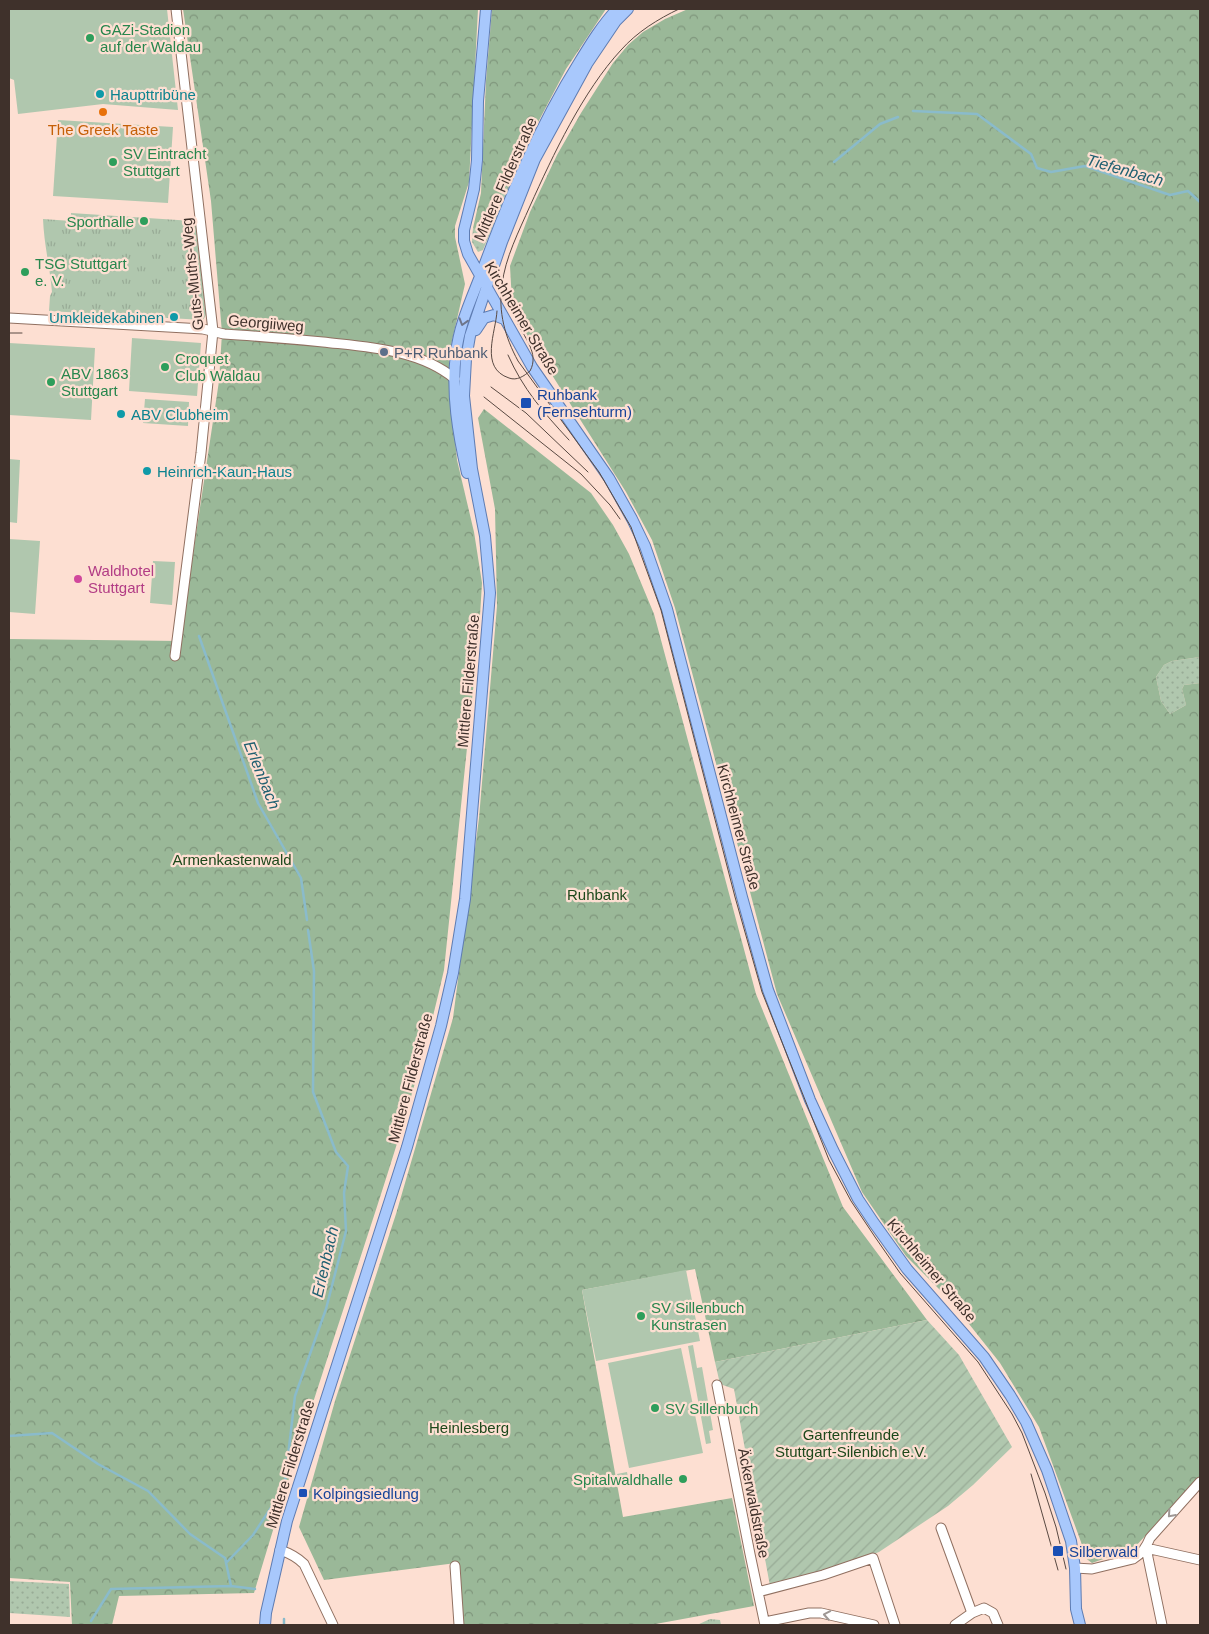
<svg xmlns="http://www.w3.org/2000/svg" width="1209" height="1634" font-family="Arial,sans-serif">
<defs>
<pattern id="grass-dots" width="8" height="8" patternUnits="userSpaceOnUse" patternTransform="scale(1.25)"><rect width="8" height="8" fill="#b0c7ae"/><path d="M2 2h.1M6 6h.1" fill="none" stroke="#98ab96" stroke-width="1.8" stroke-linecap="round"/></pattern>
<pattern id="forest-crowns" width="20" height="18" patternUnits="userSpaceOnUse" patternTransform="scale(1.25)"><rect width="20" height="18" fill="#9ab898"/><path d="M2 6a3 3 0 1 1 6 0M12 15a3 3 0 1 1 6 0" fill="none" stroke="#7f967c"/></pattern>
<pattern id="park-tufts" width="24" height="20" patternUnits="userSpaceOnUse" patternTransform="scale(1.25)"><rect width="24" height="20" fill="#b0c7ae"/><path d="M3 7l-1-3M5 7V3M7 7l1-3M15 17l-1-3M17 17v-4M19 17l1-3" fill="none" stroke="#98ab96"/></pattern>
<pattern id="garden-furrows" width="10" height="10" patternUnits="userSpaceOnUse" patternTransform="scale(1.25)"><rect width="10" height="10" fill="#b0c7ae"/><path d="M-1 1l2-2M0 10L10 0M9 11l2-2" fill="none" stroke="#98ab96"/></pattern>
</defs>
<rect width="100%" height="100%" fill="#fddfd2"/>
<!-- grass -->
<path fill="url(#grass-dots)" d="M511,182L483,250L478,252L472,242L473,228L481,232L491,208Z
M1200,657V683L1184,685L1182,689L1186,705L1170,714L1161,701L1156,677L1164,665L1172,661Z
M9,1581L69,1584L70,1617L9,1613Z"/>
<!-- forest -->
<path fill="url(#forest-crowns)" d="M183,9H478L469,182L455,226V237L465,284L449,354L450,388L457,460L474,532L482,583L479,632L444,970C420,1077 386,1180 352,1283C318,1386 285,1489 254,1593L119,1596L112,1625H72L70,1582L9,1578V639L180,641L219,381L222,333L211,201Z
M492,9H606L566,69L535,128L511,182L491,208L481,233L473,228L481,193L486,81Z
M688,9H1200V657L1172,661L1164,665L1156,677L1161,701L1170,714L1186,705L1182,689L1184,685L1200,683V1477L1134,1548L1092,1563L1084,1557L1081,1542L1039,1427L1000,1363L950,1300L906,1256L862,1192L777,994L675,608L652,540L626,492L533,345L516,315L512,302L510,266L530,212L557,155L581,113L613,63L628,45L643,32L665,19Z
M484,409L591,493L613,525L629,554L654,614L756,994L843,1207L927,1320L715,1362L695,1269L582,1290L623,1517L732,1498L754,1606L650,1625H461L456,1563L324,1580L299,1527L335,1401L396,1214L453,1018L479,818L497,606L495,509L478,418Z"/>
<!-- park -->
<path fill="url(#park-tufts)" d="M71,213L193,221L197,224L207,313L203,320L49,311L50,296L52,292C50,268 44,244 43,219L71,221Z
M627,1472L629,1484L619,1486L617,1474Z
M710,1619L720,1620L721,1625H697Z"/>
<!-- garden -->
<path fill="url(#garden-furrows)" d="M927,1320L959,1355L1012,1447L973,1485L948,1506L879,1552L823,1573L770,1586L734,1389L720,1384L715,1362Z"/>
<!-- pitch -->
<path fill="#b0c7ae" d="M9,9H167L178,110L103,104L18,114L14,80L9,78Z
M58,120L173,127L168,203L53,196Z
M132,338L201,343L197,396L129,391Z
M9,343L95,348L91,420L9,415Z
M145,399L189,402L188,426L143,423Z
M9,459L20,460L17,523L9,522Z
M9,539L40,541L35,614L9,612Z
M153,561L175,562L172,605L150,603Z
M686,1270L700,1341L596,1361L582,1290Z
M693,1345L697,1368L702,1367L713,1430L709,1431L711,1443L706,1444L688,1346Z
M681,1348L703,1453L629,1468L608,1363Z"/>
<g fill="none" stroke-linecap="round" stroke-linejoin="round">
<!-- stream -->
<path stroke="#8abbcb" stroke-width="2.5" d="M913,111L977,114L1031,154L1037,168L1051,172L1085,166L1170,195L1188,191L1200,202
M834,162L880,124L898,117
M199,636L258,803L301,878L307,920
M9,1436L52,1433L98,1464L148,1491L190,1534L225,1558L231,1586L255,1589
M285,1482L295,1396L326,1309L346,1231L344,1193L348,1166L336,1152L313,1092L314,971L308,930
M226,1563L253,1535L276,1500
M91,1621L111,1589L231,1586
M284,1625V1619"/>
<!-- minor casing -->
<g stroke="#907061" stroke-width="11">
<path id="minor" d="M9,318L203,329L224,334C257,336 290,339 323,342C367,347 419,349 455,379
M175,656L201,453L213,331L176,9
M717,1385L750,1554L765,1625
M941,1528L972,1613
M1146,1548L1162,1625
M1146,1548L1200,1560
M280,1550C289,1553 297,1557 304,1564L333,1625
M455,1566L459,1625
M1075,1568L1092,1569L1133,1559C1142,1553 1146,1548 1150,1538L1200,1482
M758,1592L823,1575L873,1558L895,1625
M765,1622L809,1613H821L874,1625
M955,1625L972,1613L984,1608L993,1613L998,1625"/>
</g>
<!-- major casing -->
<g stroke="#5e7cb2" stroke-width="12">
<path id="major" d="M486,9L478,101L477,160L474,189L464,230V241L468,254L532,367L609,478L632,519L645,546L667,609L742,897L768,990L810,1100L833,1150L858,1199L874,1223L907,1269L984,1357L1010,1395L1026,1422L1047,1470L1071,1541L1075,1568L1076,1609L1080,1625
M476,330L484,318L494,315L504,319
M467,473C458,434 451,393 456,353C459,325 471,300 481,274C508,201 538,128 580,61C591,43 602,25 617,9
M265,1625L266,1613L287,1521L407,1147L441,1026L453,973L465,899L490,593L485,536L472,469L464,396L466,359L470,336L502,242L535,159L587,64L616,21L628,9"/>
</g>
<!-- minor -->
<use href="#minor" stroke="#fff" stroke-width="9"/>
<!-- major -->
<use href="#major" stroke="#a8c8fc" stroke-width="10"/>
<!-- tram -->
<path stroke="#594942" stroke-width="1" d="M679,9C658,19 637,32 621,50C583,91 553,155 530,206C519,231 505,258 502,285C498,312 505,337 518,361L599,472L631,527L661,610L735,897L762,992L829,1160L851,1201L875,1237L900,1273L978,1362L1012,1414L1022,1433L1045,1493L1056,1527L1066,1569
M497,311C496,332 479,368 509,378C517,381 524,376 530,371C540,353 523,336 516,320C511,309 508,298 507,286
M9,333H22
M508,355C523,389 543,412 569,440
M491,387L526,413L588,472
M484,397L581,474L610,505L620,519
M1031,1474L1058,1570"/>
</g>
<!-- one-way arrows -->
<defs><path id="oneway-chevron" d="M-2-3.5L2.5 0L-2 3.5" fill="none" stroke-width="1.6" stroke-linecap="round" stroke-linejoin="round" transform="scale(1.25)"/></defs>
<use stroke="#6e7589" href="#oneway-chevron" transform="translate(463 322) rotate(107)"/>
<g stroke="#9f9895">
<use href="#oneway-chevron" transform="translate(1171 1514) rotate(132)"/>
<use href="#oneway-chevron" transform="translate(827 1615) rotate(-170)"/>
</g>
<!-- markers -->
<g fill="#2e9e5b" stroke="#fddfd2" stroke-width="2">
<circle cx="90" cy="38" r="5"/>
<circle cx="113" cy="162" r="5"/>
<circle cx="144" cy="221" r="5"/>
<circle cx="25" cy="272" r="5"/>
<circle cx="165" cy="367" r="5"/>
<circle cx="51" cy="382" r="5"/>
<circle cx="641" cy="1316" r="5"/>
<circle cx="655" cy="1408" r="5"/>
<circle cx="683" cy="1479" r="5"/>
</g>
<g fill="#0f9aa8" stroke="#fddfd2" stroke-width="2">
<circle cx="100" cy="94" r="5"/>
<circle cx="174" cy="317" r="5"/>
<circle cx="121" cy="414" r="5"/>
<circle cx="147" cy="471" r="5"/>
</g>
<circle fill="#e8710a" stroke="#fddfd2" stroke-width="2" cx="103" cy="112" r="5"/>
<circle fill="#5c6f8a" stroke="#fddfd2" stroke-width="2" cx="384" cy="352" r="5"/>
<g fill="#1a4fb4" stroke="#fddfd2" stroke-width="2">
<rect x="520" y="397" width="12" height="12" rx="2.5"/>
<rect x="298" y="1488" width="10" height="10" rx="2.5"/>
<rect x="1052" y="1545" width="12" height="12" rx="2.5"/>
</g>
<circle fill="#d1479c" stroke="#fddfd2" stroke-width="2" cx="78" cy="579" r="5"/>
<g text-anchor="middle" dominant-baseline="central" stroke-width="4.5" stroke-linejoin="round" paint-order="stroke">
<!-- leisure labels -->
<g font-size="15" fill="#27864d" stroke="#fddfd2" text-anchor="start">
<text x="100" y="29">GAZi-Stadion<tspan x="100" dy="17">auf der Waldau</tspan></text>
<text x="123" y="153">SV Eintracht<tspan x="123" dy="17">Stuttgart</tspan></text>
<text x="134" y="221" text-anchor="end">Sporthalle</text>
<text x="35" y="263">TSG Stuttgart<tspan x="35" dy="17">e. V.</tspan></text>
<text x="175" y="358">Croquet<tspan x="175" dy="17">Club Waldau</tspan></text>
<text x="61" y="373">ABV 1863<tspan x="61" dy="17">Stuttgart</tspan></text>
<text x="651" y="1307">SV Sillenbuch<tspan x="651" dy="17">Kunstrasen</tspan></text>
<text x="665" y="1408">SV Sillenbuch</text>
<text x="673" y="1479" text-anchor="end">Spitalwaldhalle</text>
</g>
<!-- culture labels -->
<g font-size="15" fill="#0d838f" stroke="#fddfd2" text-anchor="start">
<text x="110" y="94">Haupttribüne</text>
<text x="164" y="317" text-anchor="end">Umkleidekabinen</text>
<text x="131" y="414">ABV Clubheim</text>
<text x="157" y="471">Heinrich-Kaun-Haus</text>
</g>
<!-- food labels -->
<g font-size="15" fill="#c56008" stroke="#fddfd2">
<text x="103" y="129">The Greek Taste</text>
</g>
<!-- street labels -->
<g font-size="15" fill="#3f312b" stroke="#fddfd2">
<text transform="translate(505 179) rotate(-66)">Mittlere Filderstraße</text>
<text transform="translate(192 274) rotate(-96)">Guts-Muths-Weg</text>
<text transform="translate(522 318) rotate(59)">Kirchheimer Straße</text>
<text transform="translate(266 323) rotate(5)">Georgiiweg</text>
<text transform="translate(468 681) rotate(-85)">Mittlere Filderstraße</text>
<text transform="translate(739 827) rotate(75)">Kirchheimer Straße</text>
<text transform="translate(410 1078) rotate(-75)">Mittlere Filderstraße</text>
<text transform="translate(932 1270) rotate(50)">Kirchheimer Straße</text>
<text transform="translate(290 1464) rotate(-73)">Mittlere Filderstraße</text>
<text transform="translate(754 1503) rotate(79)">Äckerwaldstraße</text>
</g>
<!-- service labels -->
<g font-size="15" fill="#4e5e75" stroke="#fddfd2" text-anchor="start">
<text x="394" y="352">P+R Ruhbank</text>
</g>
<!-- transit labels -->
<g font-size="15" fill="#164399" stroke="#fddfd2" text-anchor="start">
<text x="537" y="394">Ruhbank<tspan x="537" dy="17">(Fernsehturm)</tspan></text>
<text x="313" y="1493">Kolpingsiedlung</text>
<text x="1069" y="1551">Silberwald</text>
</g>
<!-- hotel labels -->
<g font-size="15" fill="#b23c85" stroke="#fddfd2" text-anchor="start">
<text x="88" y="570">Waldhotel<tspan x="88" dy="17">Stuttgart</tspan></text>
</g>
<!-- park labels -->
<g font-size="15" fill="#1d481b" stroke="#fddfd2">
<text x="232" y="859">Armenkastenwald</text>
<text x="597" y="894">Ruhbank</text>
<text x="469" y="1427">Heinlesberg</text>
<text x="851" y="1434">Gartenfreunde<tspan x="851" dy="17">Stuttgart-Silenbich e.V.</tspan></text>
</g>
<!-- water labels -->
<g font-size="16" font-style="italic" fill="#206071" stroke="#fddfd2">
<text transform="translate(1125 170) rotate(16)">Tiefenbach</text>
<text transform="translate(262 775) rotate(68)">Erlenbach</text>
<text transform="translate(325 1262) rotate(-77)">Erlenbach</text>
</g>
</g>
<!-- border -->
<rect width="1209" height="1634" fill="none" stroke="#3f312b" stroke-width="20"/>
</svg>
